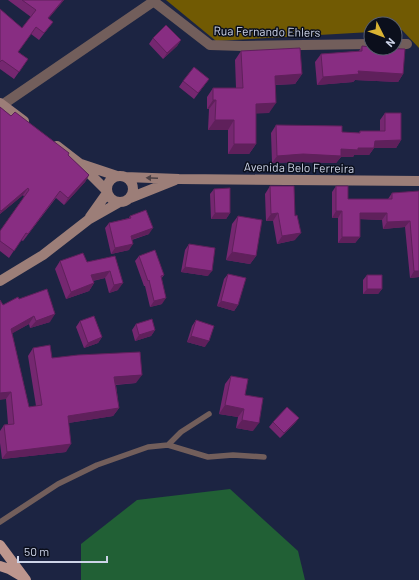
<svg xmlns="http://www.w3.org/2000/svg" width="419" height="580" font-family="Barlow,sans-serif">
<rect width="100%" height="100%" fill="#1c2442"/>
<!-- forest -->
<path fill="#715a03" d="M166,0H419V48L402,30H395V24H371V32L216,41Z"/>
<!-- water -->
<path fill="#216035" d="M230,489L298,551L305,580H81V544L137,500Z"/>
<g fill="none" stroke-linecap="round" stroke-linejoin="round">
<!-- lane -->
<path stroke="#725e5b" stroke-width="5.5" d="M168,445L181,432L209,414
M0,522L58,484L97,465L148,447L168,445L208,457L233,455L264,457"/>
<!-- street -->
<path stroke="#725e5b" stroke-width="10" d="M152,0L210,45L243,46L371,44
M395,44H407
M2,105L154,1"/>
<!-- secondary -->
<path stroke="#9c7e78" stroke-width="10" d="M0,103L24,121
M57,146L79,163L106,190
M81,164L117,176
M107 189a13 13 0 1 1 26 0a13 13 0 1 1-26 0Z
M125,177L179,179L419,181
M130,198L175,180
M90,217L107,193
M0,281L43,255L88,220L118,203"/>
<!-- primary -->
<path stroke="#bd968e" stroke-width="10" d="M0,545L26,580
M0,566L9,569L21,576"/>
</g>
<!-- wall -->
<path fill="#752770" d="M8,0H64L48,19L53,22L39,40L31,34L18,52L28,59L14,79L0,69V9L22,28L31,17Z
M153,38L181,40L177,46L163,59L149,44Z
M362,46L403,74L398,82L355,80L353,82L317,85L315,62L321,54L359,51Z
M241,51L302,74L295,84L275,85L269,113H256V144L249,154H228V130H208L209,109H207V97L213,88H236L235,60Z
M209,79L194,99L179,87L183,81Z
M0,107L11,116L68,155L89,175L85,182L64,205L56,198L23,241L21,240L9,258L0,251V231L24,197L23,195L0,214Z
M385,113L401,140L396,148H374L369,155H354L353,157H341L336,163L298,162L272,163L271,133L276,125L342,132L359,133L360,131H380V120Z
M270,186L295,240L277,244L273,221H266L265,194Z
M336,186L348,199H388L392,193L419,191V277L410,278L405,227L383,229L382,220L360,219V237L355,243H338V218H332V192Z
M214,189L230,213L226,219H211L210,194Z
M130,216L149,234L132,240L129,250L111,254L105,228L109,223L129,218Z
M238,216L256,256L250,264L226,260L232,224Z
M189,244L208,276L181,272L185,250Z
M115,256L118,290L109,293L105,278L93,281L94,283L89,291L66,299L55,269L60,261L87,262Z
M139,256L164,275L161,279L162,304L150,307L145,286H144L135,261Z
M228,274L238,305L234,311L217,306L224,279Z
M367,275L382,289L378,294H363V280Z
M19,299L50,322L30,328L29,324L12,333L29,407L36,406L28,356L33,348L52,358L136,383L116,385L119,408L113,416L68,423L66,452L2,459L0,443V431L4,425L8,424L6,399L3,305Z
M196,320L205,347L187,342L192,326Z
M80,321L102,337L98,343L84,348L76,327Z
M136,324L155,330L151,336L135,341L132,330Z
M231,376L245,395L253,431L236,428L238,417L219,414L225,384Z
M299,418L295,423L280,438L269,427L273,422Z"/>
<!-- shaded-wall -->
<path fill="#5f205b" d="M63,0H64L43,25L48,18Z
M181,40L177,46L163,59L167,53Z
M358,71L403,74L398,82L355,80L353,82L317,85L323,77Z
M302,74L295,84L268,85L275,76Z
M213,100H216L209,109H207Z
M276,103L269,113L249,114L256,104Z
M215,120H234L228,130H208Z
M401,140L396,148H374L369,155H354L353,157H341L336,163L298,162L272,163L277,156L341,149L375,141Z
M234,144H256L249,154H228Z
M89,175L85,182L64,205L68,198Z
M28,188L23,195L0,214V212L1,211Z
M336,211H342L338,218H332Z
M215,213H230L226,219H211Z
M278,213L273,221H266L271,214Z
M360,213H387L382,220L356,219Z
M410,221L405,227L383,229L387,222Z
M153,228L149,234L127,241L131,236Z
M301,233L295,240L277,244L282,236Z
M342,237H360L355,243H338Z
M133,244L129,250L111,254L115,248Z
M232,252L256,256L250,264L226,260Z
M185,267L212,271L208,276L181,272Z
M110,271L105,278L86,282L91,275Z
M414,271H419V277L410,278Z
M94,283L89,291L66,299L71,292Z
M123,283L118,290L109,293L114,285Z
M367,289H382L378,294H363Z
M166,298L162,304L150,307L154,301Z
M221,301L238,305L234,311L217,306Z
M55,314L50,322L30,328L36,321Z
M34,316L29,324L6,337L11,329Z
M155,330L151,336L135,341L139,335Z
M191,336L209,341L205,347L187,342Z
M102,337L98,343L84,348L88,343Z
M142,375L136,383L109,385L114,377Z
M11,392L6,399L0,400V393Z
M225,405L244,409L238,417L219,414Z
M119,408L113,416L62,424L68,416Z
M299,418L295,423L280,438L284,433Z
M242,420L259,423L253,431L236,428Z
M71,444L66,452L2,459L7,452Z"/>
<!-- building -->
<path fill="#882d82" stroke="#5f205b" d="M22,0H63L48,18L53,22L44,33L36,27L18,52L28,59L19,72L2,60L0,62V9L22,28L36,10Z
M166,25L181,40L167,53L153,38Z
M362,46L371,47V48L405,49L403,74L358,71L359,74L323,77L321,54L362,51Z
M300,48L302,74L275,76L276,103L256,104V144H234V120H215L216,100H213V88H243L241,51Z
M194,67L209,79L198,93L183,81Z
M0,107L11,116L15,112L69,153L68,155L89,175L68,198L60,191L28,234L26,233L14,251L0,241V231L29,190L28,188L1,211L0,210Z
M385,113H401V140L375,141L374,148H358V150L341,149V156L303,154L277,156L276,125L342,126V132L360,133V131H385Z
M270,186H294L295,216L297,215L301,233L282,236L278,213L271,214Z
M336,186H348V199H392V193L419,191V271H414L410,221L387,222V213H360V237H342V211H336Z
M230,188V213H215L214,189Z
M146,210L153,228L131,236L133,244L115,248L109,223L131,218L130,216Z
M238,216L262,220L256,256L232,252Z
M189,244L215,248L212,271L185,267Z
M155,250L164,275L161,276L166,298L154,301L149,280L148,281L139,256Z
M83,253L87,262L115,256L123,283L114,285L110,271L91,275L94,283L71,292L60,261Z
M228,274L246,278L238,305L221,301Z
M367,275H382V289H367Z
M47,289L55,314L36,321L34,316L11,329L29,407L42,405L33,348L50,345L52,358L78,355L140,352L142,375L114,377L119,408L68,416L71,444L7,452L4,425L14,424L11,392L0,393V300L3,305L18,297L19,299Z
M94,316L102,337L88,343L80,321Z
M152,319L155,330L139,335L136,324Z
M196,320L214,326L209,341L191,336Z
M231,376L248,379L245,395L263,398L259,423L242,420L244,409L225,405Z
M287,407L299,418L284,433L273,422Z"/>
<!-- one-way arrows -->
<defs><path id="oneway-solid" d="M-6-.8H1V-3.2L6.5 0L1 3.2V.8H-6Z"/></defs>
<use fill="#4c4145" href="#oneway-solid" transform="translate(152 178) rotate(-178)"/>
<g text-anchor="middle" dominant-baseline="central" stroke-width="3" stroke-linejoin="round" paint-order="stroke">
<!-- street labels -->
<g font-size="12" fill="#cdd4e8" stroke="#0b0f1c">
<text transform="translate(267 31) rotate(1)">Rua Fernando Ehlers</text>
<text transform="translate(299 167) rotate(1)">Avenida Belo Ferreira</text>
</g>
</g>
<!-- north arrow -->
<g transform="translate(383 36) rotate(132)"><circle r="19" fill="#0b0f1c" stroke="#595e6e"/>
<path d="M0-3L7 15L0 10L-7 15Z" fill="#dab333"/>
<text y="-6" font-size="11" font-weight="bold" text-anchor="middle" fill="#cdd4e8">N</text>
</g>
<!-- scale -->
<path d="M18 556v6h89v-6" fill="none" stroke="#cdd4e8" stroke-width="2"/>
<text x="24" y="556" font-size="12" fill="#cdd4e8" stroke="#0b0f1c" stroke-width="3" paint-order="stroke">50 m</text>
</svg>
